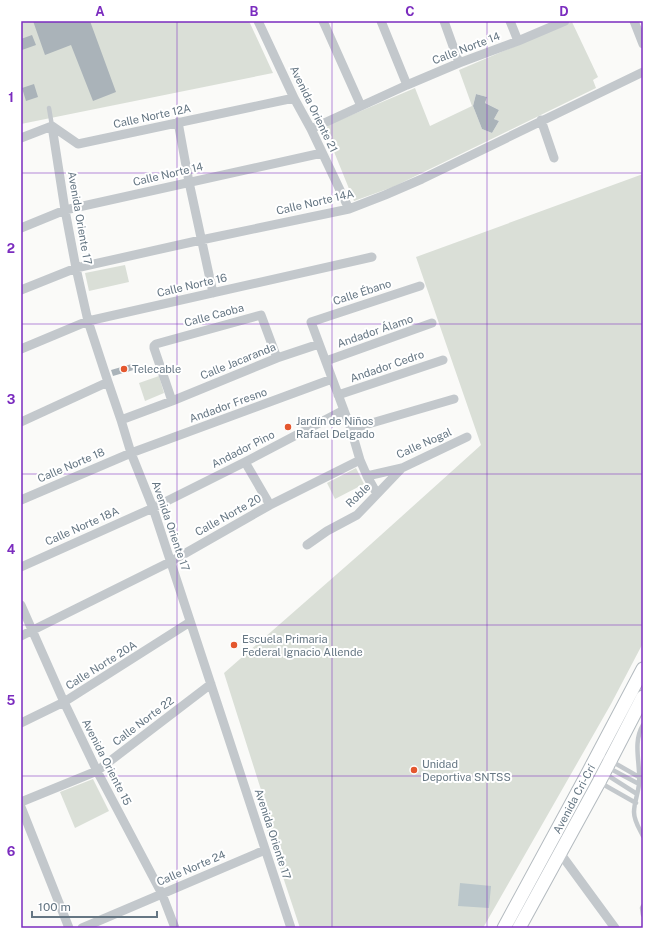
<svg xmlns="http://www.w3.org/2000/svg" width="664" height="949" font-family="'Public Sans',sans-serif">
<rect width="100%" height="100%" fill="#fafaf8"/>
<!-- green -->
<path fill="#dadfd7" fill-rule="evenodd" d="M21,21H249L273,73L21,124Z
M572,22L598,77L593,80L596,88L393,187L354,201L326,132L328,125L415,88L430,126L472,106L459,70ZM476,94L487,97L485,103L499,110L494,119L499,121L492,133L482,129L473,106Z
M643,174V643L611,704L483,928H300L262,814L268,812L224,673L361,553L481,445L416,257Z
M125,265L129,282L89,291L85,273Z
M159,376L164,393L145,401L139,383Z
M356,468L364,484L335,499L327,483Z
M93,779L109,811L75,828L60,792Z"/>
<!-- water -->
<path fill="#bbc7cb" d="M460,883L491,886L489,908L458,906Z"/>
<!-- building -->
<path fill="#aab3b9" d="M33,21H90L116,92L93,101L71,45L45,55Z
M32,35L36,45L22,50L21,46V39Z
M34,84L38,97L26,101L22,88Z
M476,94L487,97L485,103L499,110L494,119L499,121L492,133L482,129L473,106Z
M135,363L137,369L113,376L111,370Z"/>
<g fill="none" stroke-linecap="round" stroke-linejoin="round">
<!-- secondary casing -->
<g stroke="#b3babf" stroke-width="15">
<path id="secondary" d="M504,928L587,775L643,669
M519,928L599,782L643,697"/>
</g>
<!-- lane -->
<path stroke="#c3c8cc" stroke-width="4.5" d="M49,108L52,126
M643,725C632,743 641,765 639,784C638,794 634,803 634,812C634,821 639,828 643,836
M599,754L639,777
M609,768L639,784
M604,773L637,794
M599,782L636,803
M643,906L642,908L643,915"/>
<!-- street -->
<path stroke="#c3c8cc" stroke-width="9" d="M258,21L294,98L311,129L349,209
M323,21L361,106
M381,21L407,85
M444,21L459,63
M510,21L518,41
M634,21L643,44
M541,120L554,158
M178,122L189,182L213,293
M52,126L65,210L76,268L88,321L108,382L121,420L131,453L153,508L291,928
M311,129L407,85L459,63L518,41L565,21
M21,138L52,126L78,144L294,98
M21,228L65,210L322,153
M21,290L76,268L201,240L349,209L385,195L422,179L643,72
M21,349L88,321L372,257
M326,361L432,323
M338,395L443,360
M172,401L154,348V346L156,344L261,315L277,358
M121,420L172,401L277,358L319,344
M21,422L108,382
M351,429L454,399
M245,462L270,505
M367,476L402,468L467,437
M377,494L367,476L360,460L351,429L311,322L420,286
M21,500L131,453L332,379
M307,545L327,531L357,515L402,468
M21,567L153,508L245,462L344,410
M21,605L64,702L97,771L162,894L175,928
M21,636L170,562L270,505L360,460
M21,723L64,702L190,622
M21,802L97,771L211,684
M21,807L69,928
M560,853L615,928
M82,928L265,850"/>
<!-- secondary -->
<use href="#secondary" stroke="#fff" stroke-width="13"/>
</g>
<!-- grid -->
<path fill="none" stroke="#7b2cbf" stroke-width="1" stroke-opacity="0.55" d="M177,21V928M332,21V928M487,21V928M21,173H643M21,324H643M21,474H643M21,625H643M21,776H643"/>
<!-- markers -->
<g fill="#e4572e" stroke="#fff" stroke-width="1.5">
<circle cx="124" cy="369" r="4"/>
<circle cx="288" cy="427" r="4"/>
<circle cx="234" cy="645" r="4"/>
<circle cx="414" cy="770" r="4"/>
</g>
<g text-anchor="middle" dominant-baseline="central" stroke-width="4" stroke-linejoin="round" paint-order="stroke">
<!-- street labels -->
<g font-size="11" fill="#657683" stroke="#fff">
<text transform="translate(466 48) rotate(-21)">Calle Norte 14</text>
<text transform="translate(314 109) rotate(64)">Avenida Oriente 21</text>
<text transform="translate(152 116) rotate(-12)">Calle Norte 12A</text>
<text transform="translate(168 174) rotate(-13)">Calle Norte 14</text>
<text transform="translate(315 202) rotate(-13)">Calle Norte 14A</text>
<text transform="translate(80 218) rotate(80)">Avenida Oriente 17</text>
<text transform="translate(192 285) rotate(-13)">Calle Norte 16</text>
<text transform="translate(362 292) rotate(-18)">Calle Ébano</text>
<text transform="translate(214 315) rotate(-15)">Calle Caoba</text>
<text transform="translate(375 331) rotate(-19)">Andador Álamo</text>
<text transform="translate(238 361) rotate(-22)">Calle Jacaranda</text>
<text transform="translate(387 366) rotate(-19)">Andador Cedro</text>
<text transform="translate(228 405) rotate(-20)">Andador Fresno</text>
<text transform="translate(424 443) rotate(-24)">Calle Nogal</text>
<text transform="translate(243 449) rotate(-27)">Andador Pino</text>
<text transform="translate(71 465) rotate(-23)">Calle Norte 18</text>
<text transform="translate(358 495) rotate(-44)">Roble</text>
<text transform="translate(228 515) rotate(-29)">Calle Norte 20</text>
<text transform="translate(82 526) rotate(-24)">Calle Norte 18A</text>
<text transform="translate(171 526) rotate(71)">Avenida Oriente 17</text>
<text transform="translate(101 665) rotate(-32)">Calle Norte 20A</text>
<text transform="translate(143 721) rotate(-37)">Calle Norte 22</text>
<text transform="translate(107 762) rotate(63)">Avenida Oriente 15</text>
<text transform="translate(574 799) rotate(-62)">Avenida Cri-Crí</text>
<text transform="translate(273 834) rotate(72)">Avenida Oriente 17</text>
<text transform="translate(191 868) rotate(-23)">Calle Norte 24</text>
</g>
<!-- poi labels -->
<g font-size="11" fill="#657683" stroke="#fff" text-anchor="start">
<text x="132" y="369">Telecable</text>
<text x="296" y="421">Jardín de Niños<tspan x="296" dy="13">Rafael Delgado</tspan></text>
<text x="242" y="639">Escuela Primaria<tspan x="242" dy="13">Federal Ignacio Allende</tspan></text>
<text x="422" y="764">Unidad<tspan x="422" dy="13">Deportiva SNTSS</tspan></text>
</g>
</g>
<!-- border -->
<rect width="664" height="949" fill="none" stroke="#ffffff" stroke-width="44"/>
<!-- scale -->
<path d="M32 911v6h125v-6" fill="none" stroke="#657683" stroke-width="2"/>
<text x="38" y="911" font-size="12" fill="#657683" stroke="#ffffff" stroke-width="3" paint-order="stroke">100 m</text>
<rect x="22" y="22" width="620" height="905" fill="none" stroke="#7b2cbf" stroke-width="1.5"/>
<g font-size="13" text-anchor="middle" font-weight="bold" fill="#7b2cbf">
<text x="100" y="16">A</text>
<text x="254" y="16">B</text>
<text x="410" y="16">C</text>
<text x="564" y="16">D</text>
<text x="11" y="102">1</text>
<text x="11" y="253">2</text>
<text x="11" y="404">3</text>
<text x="11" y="554">4</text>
<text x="11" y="705">5</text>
<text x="11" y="856">6</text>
</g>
</svg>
